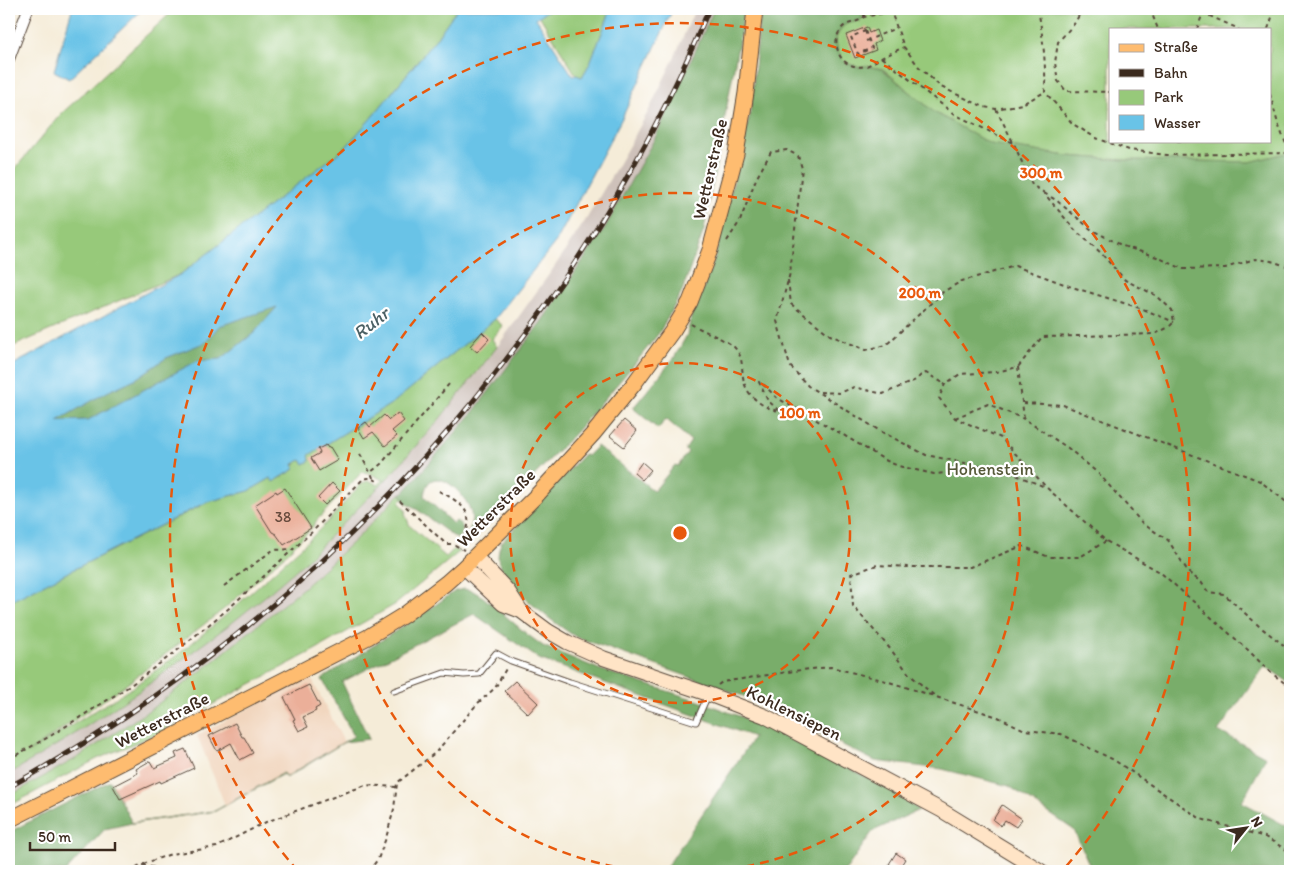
<svg xmlns="http://www.w3.org/2000/svg" width="1299" height="880" font-family="Itim,sans-serif">
<rect width="100%" height="100%" fill="#fff"/>
<filter id="ink" filterUnits="userSpaceOnUse"><feTurbulence type="fractalNoise" baseFrequency=".02" numOctaves="2"/><feDisplacementMap in="SourceGraphic" scale="10" xChannelSelector="R" yChannelSelector="G"/><feConvolveMatrix kernelMatrix="1 2 1 2 8 2 1 2 1" color-interpolation-filters="sRGB"/></filter>
<filter id="wash" filterUnits="userSpaceOnUse"><feTurbulence type="fractalNoise" baseFrequency=".0096" numOctaves="4" result="noise"/><feDisplacementMap in="SourceGraphic" scale="20" xChannelSelector="R" yChannelSelector="G"/><feGaussianBlur stdDeviation="1.12" result="paint"/><feColorMatrix in="noise" values="0 0 0 0 0 0 0 0 0 0 0 0 0 0 0 0 0 1.4 0 .05"/><feComposite in="paint" operator="in"/></filter>
<g filter="url(#wash)">
<rect width="100%" height="100%" fill="#f5ecd8"/>
<!-- built -->
<path fill="#f1d5bd" d="M310,676L344,742L286,777L283,773L225,805L197,735Z"/>
<!-- industrial -->
<path fill="#cec1ba" d="M695,9H714L680,85L655,138L603,231L540,324L471,415L404,492L393,501L355,540L303,588L205,668L151,709L77,758L9,796V774L78,732L141,690L233,622L269,593L305,562L385,481L438,421L497,347L555,266L587,218L615,170L648,112L675,56Z"/>
<!-- green -->
<path fill="#97c97a" stroke="#697a4c" fill-rule="evenodd" d="M175,9H457L435,40L372,117L346,147L181,274L9,348V176L60,115Z
M557,9H611L597,46L595,50L590,63L582,77L576,75L539,15L549,10L557,11Z
M865,9H1290V152L1250,162L1123,160L1068,156L990,144L934,112L883,69L866,66L858,67L846,63L842,59L837,48L836,38L842,27L846,24L861,20ZM1110,29H1270V141H1110Z
M495,319L503,326L492,339L497,347L438,421L385,481L305,562L269,593L233,622L141,690L78,732L9,774V602L208,502L249,491L271,478L274,482L295,469L293,465L301,460L304,464L310,461L309,455L394,402ZM362,472L369,473L383,480L377,485C370,479 366,480 359,486L331,518L309,540L227,614L176,656L130,689L27,753L127,684L224,609L286,554L312,528L317,520Z
M400,494L404,497L399,502L406,510L405,514L410,526L446,557L454,549L459,552L396,604L311,652L155,735L97,759L9,806V796L77,758L151,709L205,668L303,588L355,540Z"/>
<!-- forest -->
<path fill="#79ad6a" stroke="#5a6c44" d="M714,9H744L741,30L704,230L681,294L659,333L633,366L575,433L514,497L468,542L467,540C469,531 473,522 471,513C467,493 429,458 424,496L453,524L456,521C466,526 463,533 457,539L411,505L410,506L402,499L404,497L400,494L404,492L471,415L540,324L603,231L655,138L680,85Z
M761,9H865L861,20L846,24L842,27L836,37L837,48L842,59L846,63L858,67L866,66L882,69L934,112L990,144L1068,156L1123,160L1250,162L1290,152V683L1265,666L1218,731L1266,757L1242,802L1290,828V871H1092L1074,830L1009,786L942,769L875,761L749,698L576,637C554,623 506,588 499,562C497,556 499,550 501,543L584,454L587,456L597,446L654,491L675,465L678,466L688,452L685,450L691,441L666,419L658,429L633,408L674,358L687,335L692,313L701,295L715,257L750,115Z
M278,306L254,333L221,359L197,361L88,420L56,421L107,392L137,378L166,358L206,342L219,326Z
M464,589L473,591L483,597L528,635L543,646L601,670L699,701L755,722L888,788L919,810L873,831L845,871H664L754,737L539,659L474,614L342,682L369,739L344,742L286,778L283,774L215,811L132,823L105,829L66,871H9V832L110,781L132,823L215,811L283,773L286,777L354,736L322,679L431,608L455,591Z"/>
<!-- water -->
<path fill="#69c3e7" stroke="#527682" fill-rule="evenodd" d="M72,9H143L69,79L54,71Z
M457,9H557V11L549,10L536,18L573,76L576,75L582,77L590,63L595,50L597,46L611,9H673L622,118L557,240L495,319L394,402L309,455L310,461L304,464L301,460L293,464L295,469L273,482L271,478L249,491L207,502L9,602V367L181,274L346,147L372,117L435,40ZM277,307L254,333L221,359L197,361L88,420L57,421L107,392L137,378L166,358L206,342L219,326Z"/>
<g id="blocks">
<!-- building -->
<path fill="#ebaf99" d="M867,27L869,33L876,30L880,41L874,44L876,50L855,58L846,35Z
M482,332L489,339L477,352L470,346Z
M398,413L404,421L392,431L397,436L385,446L373,432L364,438L358,428L366,422L370,427L384,415L389,420Z
M624,420L637,431L624,447L610,436Z
M326,445L328,448L330,447L338,460L319,471L311,458L320,453L318,449Z
M642,462L651,470L642,480L634,473Z
M332,483L340,491L325,505L318,498Z
M285,488L311,528L284,545L276,534L272,532L255,505L276,491L277,493Z
M515,681L538,703L528,714L504,691Z
M309,685L320,706L315,709L316,711L303,717L308,727L299,731L293,720L295,719L284,697Z
M235,723L242,737H244L253,753L240,760L231,743L217,751L209,736Z
M185,749L194,768L161,783L160,781L120,799L113,786L138,773L136,769L150,761L154,768L177,758L175,753Z
M1002,805L1022,819L1016,827L1005,820L1001,826L993,820Z
M896,853L905,859L898,870L889,864Z"/>
</g>
</g>
<g filter="url(#ink)">
<use href="#blocks" fill-opacity="0" stroke="#57473a" stroke-width="1"/>
<g fill="none" stroke-linecap="round" stroke-linejoin="round">
<!-- lane casing -->
<g stroke="#57473a" stroke-width="7">
<path id="lane" d="M394,691L444,673L464,675L479,674L496,653L511,661L570,682L696,722L708,695"/>
</g>
<!-- street casing -->
<g stroke="#57473a" stroke-width="12">
<path id="street" d="M9,59L28,9"/>
</g>
<!-- secondary casing -->
<g stroke="#57473a" stroke-width="16">
<path id="secondary" d="M475,556L508,591L521,611
M464,567L503,604L521,611L548,631L567,642L603,658L708,694L765,716L941,810L1041,871"/>
</g>
<!-- primary casing -->
<g stroke="#57473a" stroke-width="17">
<path id="primary" d="M9,820L368,637L404,615L446,583L464,567L537,495L593,434L633,385L673,330L690,302L710,250L736,154L746,93L755,9"/>
</g>
<!-- path -->
<path stroke="#57473a" stroke-width="2" stroke-dasharray="4 4" stroke-linecap="butt" d="M890,9L904,47L919,67L941,87L984,107L996,109L1022,104L1045,92
M1038,9C1043,37 1046,63 1045,92L1073,124L1096,138L1129,150L1167,155L1290,153
M1083,9L1074,24L1058,42L1055,63L1058,81L1066,91L1110,92
M1150,9L1158,29
M890,12L864,17C857,24 847,21 841,29C836,36 835,43 838,51C841,63 854,69 866,66C870,65 875,61 879,59C887,55 896,51 904,47
M9,16L12,9
M864,17V9
M1197,29L1203,13L1239,29
M1268,29L1275,9
M865,31L872,48L858,54L851,37Z
M866,41L896,28
M882,58L954,114L1013,143
M1270,94L1278,124L1290,154
M996,109L1014,144L1032,185L1043,192L1075,230L1100,252L1125,280L1157,296L1172,310L1174,322L1169,327L1155,334L1042,337L1018,367L996,372L960,374L945,384L939,398L955,418L1001,438L1047,488L1106,541L1160,572L1248,650L1270,672L1290,687
M1177,141H1215
M1044,193L1056,200L1092,230L1123,246L1157,257L1183,269L1225,268L1255,259L1271,261L1290,267
M727,241L740,221L756,179L771,152L787,150L798,156L802,168L790,273L777,321L790,366L808,386L880,431L926,455L1009,472L1045,487
M788,280L791,304L830,335L866,350L886,345L943,292L962,281L1015,266L1072,287L1143,309L1174,322
M691,324C701,330 729,341 735,348C749,363 734,381 756,400C763,406 771,410 780,411L768,401L759,382L765,386L777,398L840,433L885,460L898,466L934,474L960,472L977,467
M1018,367L1024,419L1068,448L1099,474L1143,524L1168,540L1189,573L1201,582L1208,592L1224,594L1259,626L1290,650
M820,392L840,393L854,387L883,394L916,380L921,375L926,373L945,384
M1023,403L1063,405L1260,481L1290,505
M955,418L988,404L1024,419
M360,454L370,472
M373,478L371,472L381,464L450,383
M439,491C452,498 471,507 468,525C467,533 463,541 460,548
M400,501L446,544H453L464,550
M1106,541L1080,557H1049L1022,546L970,567H907L877,565L851,574L853,606L892,651L909,674L936,697L998,717L1025,730L1061,734L1114,760L1201,819L1265,837L1290,852
M224,586L273,550L294,549
M718,685L722,682L801,670L831,667L886,681L934,696
M9,759L52,735L128,687L174,653L228,609L313,531L363,479C370,477 373,478 380,483
M142,865L170,871
M129,871L140,865L171,854L217,847L266,822L366,785L396,787
M369,871L378,859L386,838L394,809L397,783L436,752L477,704L495,688L507,667"/>
<!-- lane -->
<use href="#lane" stroke="#fff" stroke-width="5"/>
<!-- street -->
<use href="#street" stroke="#fff" stroke-width="10"/>
<!-- secondary -->
<use href="#secondary" stroke="#ffe4c6" stroke-width="14"/>
<!-- primary -->
<use href="#primary" stroke="#febc70" stroke-width="15"/>
<!-- rail casing -->
<g stroke="#3b2a1e" stroke-width="5">
<path id="rail" d="M9,787C320,616 573,338 709,9"/>
</g>
<!-- rail -->
<use href="#rail" stroke="#fff" stroke-width="3" stroke-dasharray="9" stroke-linecap="butt"/>
</g>
</g>
<!-- distance rings -->
<g fill="none" stroke="#e8590c" stroke-width="2.5" stroke-dasharray="9 6">
<circle cx="680" cy="533" r="170"/>
<path d="M644 871A340 340 0 1 1 716 871"/>
<path d="M298 871A510 510 0 1 1 1062 871"/>
</g>
<g text-anchor="middle" dominant-baseline="central" stroke-width="4.5" stroke-linejoin="round" paint-order="stroke">
<!-- number labels -->
<g font-size="15" fill="#674b3d">
<text x="283" y="517">38</text>
</g>
<!-- street labels -->
<g font-size="18" fill="#3b2a1e" stroke="#fff">
<text transform="translate(710 169) rotate(-77)">Wetterstraße</text>
<text transform="translate(496 508) rotate(-45)">Wetterstraße</text>
<text transform="translate(794 713) rotate(26)">Kohlensiepen</text>
<text transform="translate(162 720) rotate(-27)">Wetterstraße</text>
</g>
<!-- park labels -->
<g font-size="18" fill="#575a3a" stroke="#fff">
<text x="990" y="469">Hohenstein</text>
</g>
<!-- water labels -->
<g font-size="19" font-style="italic" fill="#4b6064" stroke="#fff">
<text transform="translate(371 323) rotate(-38)">Ruhr</text>
</g>
</g>
<circle cx="680" cy="533" r="8" fill="#e8590c" stroke="#fff" stroke-width="2.5"/>
<g font-size="15" text-anchor="middle" font-weight="bold" fill="#e8590c" stroke="#fff" stroke-width="4.5" stroke-linejoin="round" paint-order="stroke">
<text x="1041" y="178">300 m</text>
<text x="920" y="298">200 m</text>
<text x="800" y="418">100 m</text>
</g>
<!-- margin -->
<rect width="1299" height="880" fill="none" stroke="#fff" stroke-width="30"/>
<!-- legend -->
<rect x="1109" y="28" width="162" height="115" fill="#ffffff" stroke="#b1aaa5"/>
<rect x="1119" y="44" width="25" height="8" fill="#febc70" stroke="#b1aaa5"/>
<text x="1154" y="52" font-size="15" fill="#3b2a1e">Straße</text>
<rect x="1119" y="69" width="25" height="8" fill="#3b2a1e" stroke="#b1aaa5"/>
<text x="1154" y="78" font-size="15" fill="#3b2a1e">Bahn</text>
<rect x="1119" y="90" width="25" height="15" fill="#97c97a" stroke="#b1aaa5"/>
<text x="1154" y="102" font-size="15" fill="#3b2a1e">Park</text>
<rect x="1119" y="115" width="25" height="15" fill="#69c3e7" stroke="#b1aaa5"/>
<text x="1154" y="128" font-size="15" fill="#3b2a1e">Wasser</text>
<!-- north arrow -->
<g transform="translate(1246 828) rotate(60)" stroke="#ffffff" stroke-width="4" paint-order="stroke">
<path d="M0-4L9 19L0 12L-9 19Z" fill="#3b2a1e"/>
<text y="-8" font-size="14" font-weight="bold" text-anchor="middle" fill="#3b2a1e">N</text>
</g>
<!-- scale -->
<path d="M30 842v8h85v-8" fill="none" stroke="#3b2a1e" stroke-width="2.5"/>
<text x="38" y="842" font-size="15" fill="#3b2a1e" stroke="#ffffff" stroke-width="4" paint-order="stroke">50 m</text>
</svg>
